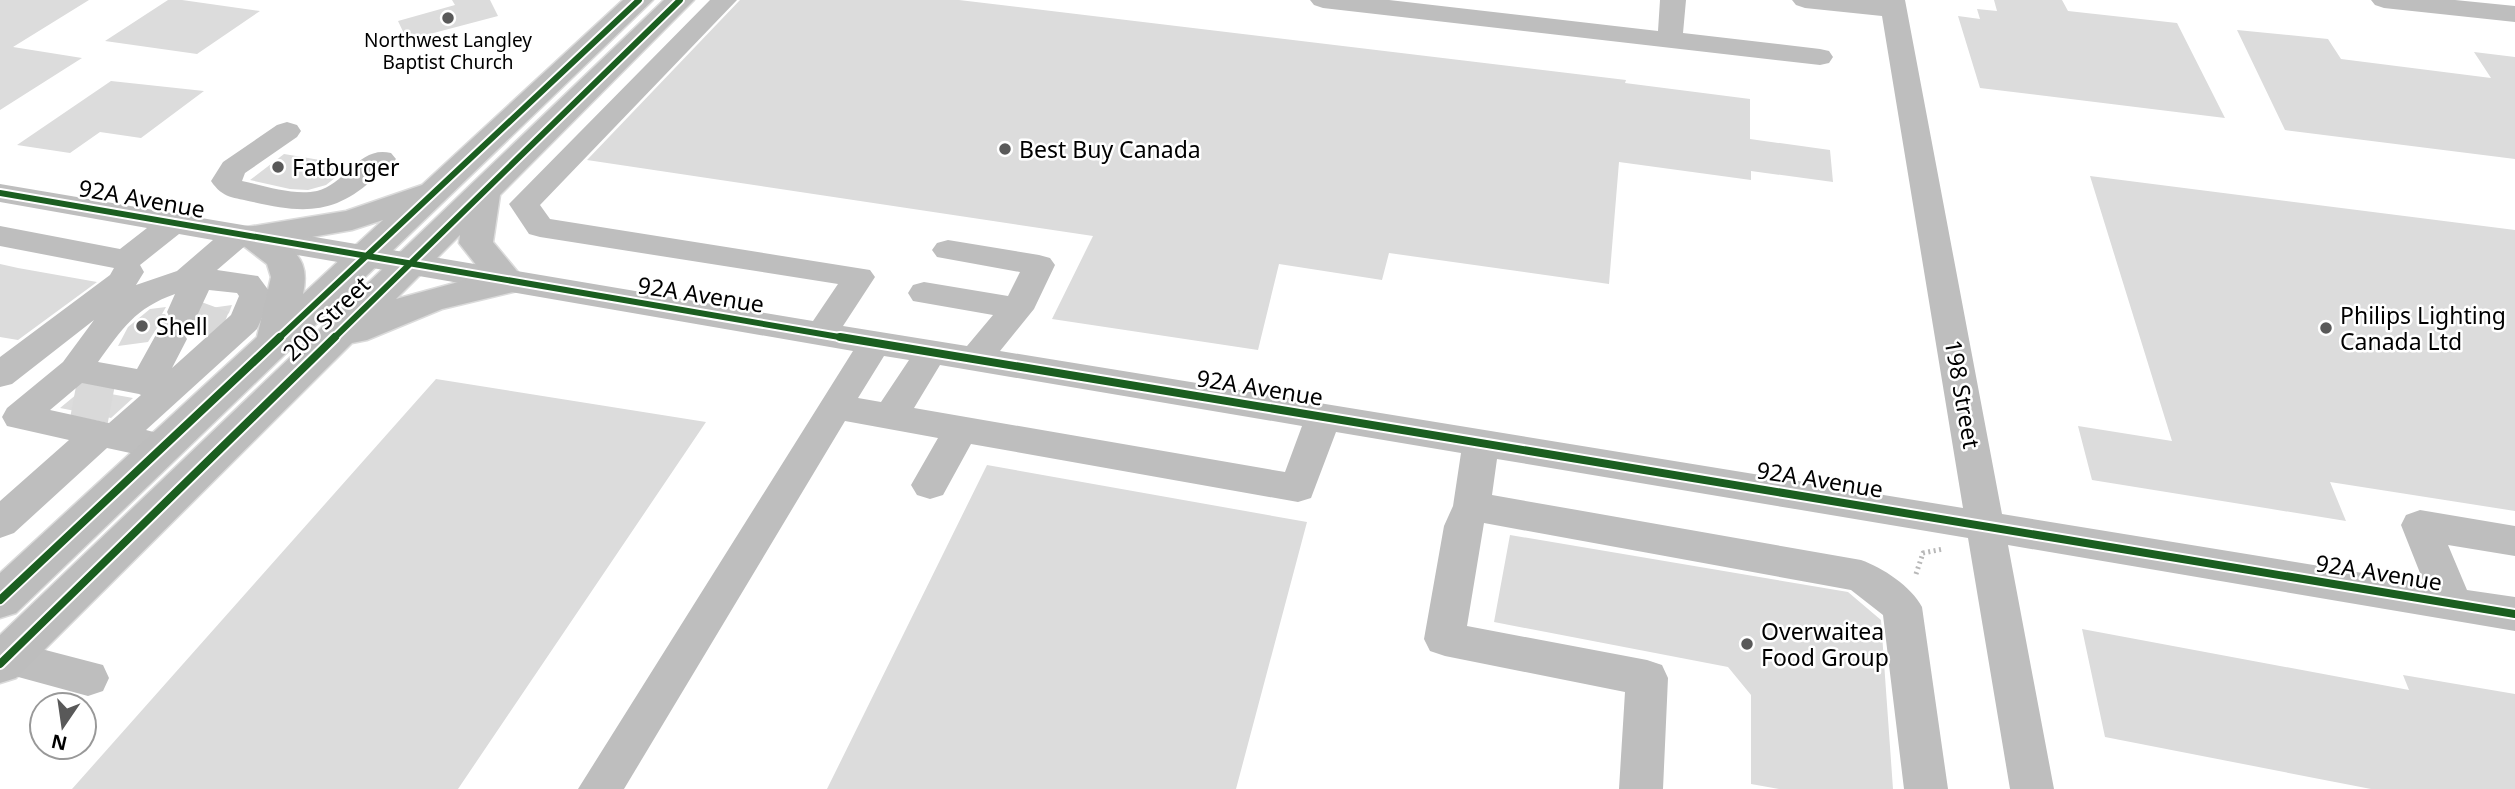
<svg xmlns="http://www.w3.org/2000/svg" width="2515" height="789" font-family="'Noto Sans',sans-serif">
<rect width="100%" height="100%" fill="#fff"/>
<!-- building -->
<path fill="#dcdcdc" d="M0,0H89L13,47L82,58L0,110Z
M168,0H182L260,11L197,54L105,41Z
M452,0H490L498,16L407,40L398,21L455,5Z
M740,0H959L1626,80L1625,83L1750,99V139L1830,150L1833,182L1751,171V180L1619,162L1609,284L1389,253L1382,280L1279,264L1258,350L1052,319L1093,236L587,160Z
M1994,0H2062L2068,11L2177,23L2225,118L1980,88L1958,16L1980,19L1977,9L1997,11Z
M2237,30L2328,39L2341,59L2491,78L2474,52L2515,57V159L2285,130Z
M111,81L204,91L141,138L100,132L70,153L17,145Z
M284,154L320,160L313,165L345,170L326,185L308,190L290,189L250,180Z
M2090,176L2515,230V511L2330,482L2346,521L2092,480L2078,426L2172,441Z
M0,264L18,268L97,282L18,340L0,337Z
M232,305L229,313L206,334L188,336L183,328L169,325L157,328L148,342L118,346L128,327L150,309L166,307L162,314H165L170,323L184,326L197,321L203,309Z
M436,379L706,422L458,789H72Z
M83,389L133,398L111,418L60,408Z
M987,465L1307,522L1236,789H827Z
M1510,535L1848,592L1881,620L1893,789H1779L1751,784V695L1728,667L1494,622Z
M2082,629L2409,690L2403,675L2515,694V789H2371L2105,737Z"/>
<g fill="none" stroke-linecap="round" stroke-linejoin="round">
<!-- minor-tunnel-far1 -->
<path stroke="#d9d9d9" stroke-width="29" stroke-dasharray="29 15" stroke-linecap="butt" d="M205,334L215,307"/>
<!-- minor-tunnel -->
<path stroke="#d9d9d9" stroke-width="38" stroke-dasharray="38 19" stroke-linecap="butt" d="M74,397L127,407"/>
<!-- major casing -->
<g stroke="#dbdbdb" stroke-width="3">
<path id="major" d="M623,0H653L16,613L0,618V573L257,337L271,277L267,264L241,244L236,236L241,228L346,211L422,185ZM383,220L303,294C308,269 303,257 283,242L352,230Z
M664,0H694L500,195L493,242L526,282L521,290L442,309L367,340L352,343L16,678L0,683V635ZM460,235L459,243L484,275L396,299Z"/>
</g>
<!-- path -->
<path stroke="#b8b8b8" stroke-width="5" stroke-dasharray="2 3.5" stroke-linecap="butt" d="M1916,574L1923,553L1943,549"/>
<!-- minor -->
<path fill="#bebebe" fill-rule="evenodd" d="M710,0H737L540,205L550,219L870,270L875,277L843,326L967,346L993,315L913,301L908,293L913,285L924,282L1008,296L1020,272L937,257L932,250L937,243L948,240L1039,255L1050,258L1055,265L1034,309L1000,351L1963,508L1882,16L1805,8L1796,5L1792,0H1905L2002,514L2424,583L2401,525L2406,515L2420,510L2515,526V556L2448,545L2467,590L2515,597V631L2008,545L2054,789H2010L1968,538L1497,459L1492,495L1861,560C1883,568 1911,586 1922,607L1948,789H1904L1883,615L1851,590L1484,523L1467,626L1647,660L1662,665L1668,678L1663,789H1619L1625,692L1445,656L1430,651L1424,639L1444,526L1453,506L1461,453L1336,432L1311,498L1298,502L971,444L943,495L930,499L917,495L911,485L938,438L845,421L624,789H578L853,351L245,246L217,270L258,276L272,295L257,329L146,430L176,438L181,447L176,456L163,460L107,448L14,533L0,538V501L69,440L7,426L2,417L7,408L63,362L94,320L12,384L0,387V357L110,275L114,268L0,246V226L120,249L147,228L0,202V184L813,321L838,284L540,237L529,234L509,204ZM179,234L213,240L177,271L136,285L144,272L140,265ZM209,290L237,293L239,296L231,315L172,368L187,339L182,331L170,328L158,331L137,369L98,362C122,329 135,308 175,294L167,312L171,320L183,323L195,320ZM884,356L909,360L881,402L858,398ZM940,365L1302,426L1285,472L914,408ZM82,383L139,394L141,395L109,423L50,410Z
M1310,0H1389L1658,31L1660,0H1686L1683,33L1820,49L1829,51L1833,57L1829,63L1820,65L1323,8L1314,5Z
M2371,0H2455L2515,6V22L2384,8L2375,5Z
M287,122L297,125L301,131L297,137L245,173L242,181C265,186 294,196 317,191C346,184 359,145 391,153L396,159C389,168 380,174 371,181C333,215 301,213 253,202C234,197 223,199 211,181L223,162L277,125Z
M7,640L103,665L109,678L103,691L88,696L0,672V642Z"/>
<!-- major -->
<use href="#major" fill="#bdbdbd" fill-rule="evenodd"/>
<!-- cycleway-far1 casing -->
<g stroke="#fff" stroke-width="10">
<path id="cycleway-far1" d="M0,193L851,339
M278,339L639,0
M333,339L680,0"/>
</g>
<!-- cycleway casing -->
<g stroke="#fff" stroke-width="12">
<path id="cycleway" d="M840,337L2515,614
M0,600L280,337
M0,664L335,337"/>
</g>
<!-- cycleway-far1 -->
<use href="#cycleway-far1" stroke="#1b5e20" stroke-width="6"/>
<!-- cycleway -->
<use href="#cycleway" stroke="#1b5e20" stroke-width="8"/>
</g>
<!-- markers -->
<g fill="#595959" stroke="#fff" stroke-width="2.5">
<circle cx="448" cy="18" r="7"/>
<circle cx="1005" cy="149" r="7"/>
<circle cx="278" cy="167" r="7"/>
<circle cx="142" cy="326" r="7"/>
<circle cx="2326" cy="328" r="7"/>
<circle cx="1747" cy="644" r="7"/>
</g>
<g text-anchor="middle" dominant-baseline="central" stroke-width="5" stroke-linejoin="round" paint-order="stroke">
<!-- far-poi labels -->
<g font-size="19" fill="#000" stroke="#fff">
<text x="448" y="40">Northwest Langley<tspan x="448" dy="22">Baptist Church</tspan></text>
</g>
<!-- poi labels -->
<g font-size="23" fill="#000" stroke="#fff" text-anchor="start">
<text x="1019" y="149">Best Buy Canada</text>
<text x="292" y="167">Fatburger</text>
<text x="2340" y="315">Philips Lighting<tspan x="2340" dy="26">Canada Ltd</tspan></text>
<text x="156" y="326">Shell</text>
<text x="1761" y="631">Overwaitea<tspan x="1761" dy="26">Food Group</tspan></text>
</g>
<!-- street labels -->
<g font-size="23" fill="#000" stroke="#fff">
<text transform="translate(142 198) rotate(10)">92A Avenue</text>
<text transform="translate(701 294) rotate(9)">92A Avenue</text>
<text transform="translate(326 318) rotate(-44)">200 Street</text>
<text transform="translate(1260 387) rotate(9)">92A Avenue</text>
<text transform="translate(1963 394) rotate(80)">198 Street</text>
<text transform="translate(1820 479) rotate(9)">92A Avenue</text>
<text transform="translate(2379 572) rotate(9)">92A Avenue</text>
</g>
</g>
<!-- north arrow -->
<g transform="translate(63 726) rotate(193)"><circle r="33" fill="#ffffff" stroke="#999999" stroke-width="2"/>
<path d="M0-5L12 26L0 18L-12 26Z" fill="#595959"/>
<text y="-10" font-size="19" font-weight="bold" text-anchor="middle" fill="#000000">N</text>
</g>
</svg>
